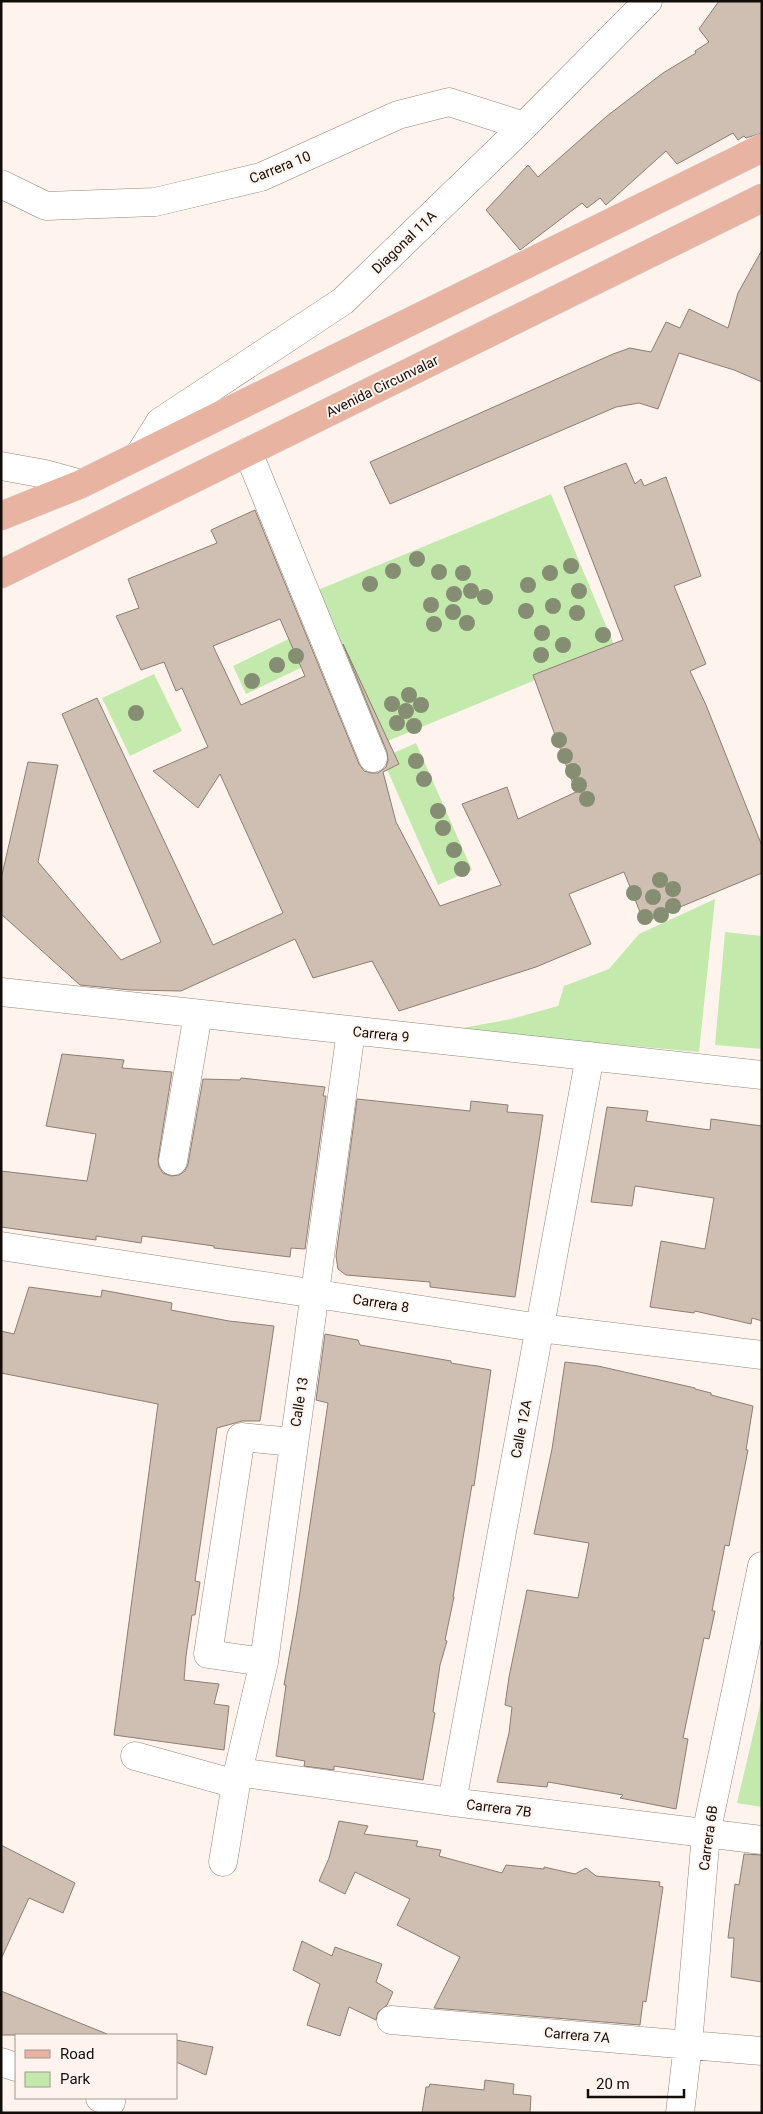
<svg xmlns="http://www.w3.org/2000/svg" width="763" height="2114" font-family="Roboto,sans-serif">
<rect width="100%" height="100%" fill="#fff4ed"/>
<!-- green -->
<path fill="#c4e9ad" d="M551,494L615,647L378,745L313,592Z
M303,632L317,660L246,694L233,666Z
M154,674L182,731L130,756L102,698Z
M416,743L472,870L438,885L382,758Z
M715,899L699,1052L451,1030L511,1019L558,1006L564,986L609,969L639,934Z
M725,932L762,936V1049L715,1045Z
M761,1701H762V1807L737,1803Z"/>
<!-- building -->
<path fill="#cfbeb2" stroke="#8e7d73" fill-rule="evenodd" d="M719,1H762V133L746,138L744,136L738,140L733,133L677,164L666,151L606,205L600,198L587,208L582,203L520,250L486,210L528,165L538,177L607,116L663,73L696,53L695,51L709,42L699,29Z
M762,250V382L734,370L679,353L658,409L639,403L616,407L390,504L370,462L613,354L630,348L651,352L666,322L680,328L689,309L728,328L738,293Z
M626,463L635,484L641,479L644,486L666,477L701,576L674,586L706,664L690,671L706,705L762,846V873L644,922L624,872L569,894L591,944L536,967L399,1011L372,961L313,978L295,939L181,991L131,990L80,985L1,914V879L28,762L58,765L38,862L121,960L161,942L62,714L97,698L213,945L283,913L220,774L198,808L153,771L208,747L182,688L176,691L164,662L141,670L116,616L139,608L128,579L217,543L211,530L255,510L359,764L364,771L371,773H378L386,767L388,760L387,752L343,644L399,764L383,772L396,822L440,906L501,885L462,804L507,787L518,819L576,792L533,675L623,640L564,487ZM280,619L305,676L241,705L213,646Z
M62,1054L124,1060L122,1068L172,1072L158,1159L159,1167L163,1173L171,1176L179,1175L185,1171L188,1164L203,1079L240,1080L241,1078L325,1087L323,1096H326L305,1249L291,1248L290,1257L214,1248V1246L142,1236L141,1243L96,1236V1240L1,1227V1171L87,1181L96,1134L46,1126Z
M357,1099L470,1111L471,1101L508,1105L507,1112L543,1115L515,1297L430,1287V1282L346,1275L338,1269L336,1256Z
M607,1107L648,1111L646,1121L710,1130L711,1119L762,1126V1321L752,1318L751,1324L695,1311L694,1313L650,1307L661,1241L705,1249L714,1198L635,1186L632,1206L591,1202Z
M29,1287L101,1297L102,1290L172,1303L171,1310L229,1321L274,1326L260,1421H242L217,1428L195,1581L200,1582L195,1615H192L186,1656L184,1680L219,1684L214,1704L229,1706L224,1750L114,1735L158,1404L1,1373V1331L14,1334Z
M325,1334L358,1340L360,1345L451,1361V1363L491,1370L474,1486L472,1485L453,1597H454L445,1640L447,1641L440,1665L433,1712L435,1713L423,1780L334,1766V1770L304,1766L305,1761L276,1756L286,1685H284L297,1612L328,1403L316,1400Z
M565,1362L598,1366L695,1388V1389L711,1393V1395L753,1406L746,1450H748L729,1546L725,1545L712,1611H715L709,1639L704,1638L683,1738L688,1739L676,1809L620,1798L623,1795L548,1782L547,1787L497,1782L509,1733L512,1707L505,1705L509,1677L527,1590L578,1598L589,1543L534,1534L552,1449Z
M339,1821L368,1826L364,1834L418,1841L416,1846L441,1850L439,1856L502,1873L506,1865L544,1869V1867L575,1874L586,1868L596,1876L660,1882L659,1886L663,1887L646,2002L643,2001L640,2025L434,2008L460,1957L397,1925L410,1899L355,1872L345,1894L319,1881L329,1858Z
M1,1845L75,1883L63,1913L29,1898L1,1959Z
M744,1854L762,1855V1982L731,1977L734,1938H728L735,1884L739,1885Z
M302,1941L332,1956L335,1947L382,1964L376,1982L393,1992L387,2005L378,2012L376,2020L349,2007L340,2036L307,2025L320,1984L293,1970Z
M1,1991L107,2034V2035H1Z
M176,2040L213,2047L206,2075L176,2062Z
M485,2080L514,2084L513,2094L531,2096L530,2113H422L426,2087H429L430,2084L484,2090Z"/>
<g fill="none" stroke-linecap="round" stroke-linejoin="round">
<!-- minor casing -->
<g stroke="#96857b" stroke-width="29">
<path id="minor" d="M1,184L46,206L155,202L261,177L398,115L449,102L524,126
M248,452L373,758
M140,454L160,422L343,301L524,126L648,1
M1,466L45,474L81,484
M1,992L762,1075
M173,1161L198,1014
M1,1246L540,1328L762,1355
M264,1662L208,1654L241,1437L293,1442
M135,1756L236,1784
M238,1772L452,1802L762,1840
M452,1802L590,1056
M223,1862L238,1772L264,1662L351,1031
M391,2020L762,2051
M1,2062L16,2067
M100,2098L111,2102
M680,2113L688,2044L706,1834L762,1566"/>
</g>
<!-- major casing -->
<g stroke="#d4d3d3" stroke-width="29">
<path id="major" d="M1,516L81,484L762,148
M1,574L762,198"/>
</g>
<!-- minor -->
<use href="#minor" stroke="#fff" stroke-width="28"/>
<!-- major -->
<use href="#major" stroke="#e9b3a1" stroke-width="28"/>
</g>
<!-- trees -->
<g fill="#858e72">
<circle cx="417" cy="559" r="8"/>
<circle cx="571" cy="566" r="8"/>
<circle cx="393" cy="571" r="8"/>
<circle cx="439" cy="572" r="8"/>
<circle cx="463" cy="573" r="8"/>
<circle cx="550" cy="573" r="8"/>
<circle cx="370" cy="584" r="8"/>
<circle cx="528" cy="585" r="8"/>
<circle cx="471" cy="591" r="8"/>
<circle cx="579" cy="591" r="8"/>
<circle cx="454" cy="594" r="8"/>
<circle cx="485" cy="597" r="8"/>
<circle cx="431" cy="605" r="8"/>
<circle cx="553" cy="606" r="8"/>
<circle cx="526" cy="611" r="8"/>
<circle cx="453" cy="612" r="8"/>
<circle cx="577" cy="613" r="8"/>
<circle cx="467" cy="623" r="8"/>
<circle cx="434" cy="624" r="8"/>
<circle cx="542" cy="633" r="8"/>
<circle cx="603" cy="635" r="8"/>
<circle cx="563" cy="645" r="8"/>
<circle cx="541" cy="655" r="8"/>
<circle cx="296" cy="656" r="8"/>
<circle cx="277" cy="665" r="8"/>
<circle cx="252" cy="681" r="8"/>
<circle cx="409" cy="695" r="8"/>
<circle cx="392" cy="704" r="8"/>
<circle cx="421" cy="705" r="8"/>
<circle cx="406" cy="711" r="8"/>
<circle cx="136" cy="713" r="8"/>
<circle cx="397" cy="723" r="8"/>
<circle cx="414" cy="726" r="8"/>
<circle cx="559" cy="740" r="8"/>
<circle cx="565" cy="756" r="8"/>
<circle cx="416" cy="761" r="8"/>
<circle cx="573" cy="771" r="8"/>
<circle cx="424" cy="779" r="8"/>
<circle cx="579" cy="785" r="8"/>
<circle cx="587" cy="799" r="8"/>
<circle cx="438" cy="811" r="8"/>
<circle cx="443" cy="828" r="8"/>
<circle cx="454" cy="850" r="8"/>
<circle cx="462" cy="869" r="8"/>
<circle cx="660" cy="880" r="8"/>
<circle cx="673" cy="889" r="8"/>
<circle cx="634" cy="893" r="8"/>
<circle cx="653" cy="897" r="8"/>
<circle cx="673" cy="906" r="8"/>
<circle cx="661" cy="915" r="8"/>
<circle cx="645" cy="917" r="8"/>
</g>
<g text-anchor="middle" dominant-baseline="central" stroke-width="4" stroke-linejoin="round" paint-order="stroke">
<!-- street labels -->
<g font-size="14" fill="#120d09" stroke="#fff4ed">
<text transform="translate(280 167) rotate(-22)">Carrera 10</text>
<text transform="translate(404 242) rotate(-44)">Diagonal 11A</text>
<text transform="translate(382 386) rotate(-26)">Avenida Circunvalar</text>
<text transform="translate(381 1034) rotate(6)">Carrera 9</text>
<text transform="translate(381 1303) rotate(9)">Carrera 8</text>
<text transform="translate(299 1402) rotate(-81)">Calle 13</text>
<text transform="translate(521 1429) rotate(-79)">Calle 12A</text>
<text transform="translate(499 1808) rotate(7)">Carrera 7B</text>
<text transform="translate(708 1838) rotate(-82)">Carrera 6B</text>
<text transform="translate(577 2035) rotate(5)">Carrera 7A</text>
</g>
</g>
<!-- border -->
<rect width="763" height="2114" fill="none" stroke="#120d09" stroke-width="5"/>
<!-- legend -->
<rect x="15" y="2034" width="162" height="65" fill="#fff4ed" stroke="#a09892"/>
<rect x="25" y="2050" width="25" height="8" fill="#e9b3a1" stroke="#a09892"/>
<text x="60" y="2059" font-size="15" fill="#120d09">Road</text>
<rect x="25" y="2072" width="25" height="15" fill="#c4e9ad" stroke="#a09892"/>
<text x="60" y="2084" font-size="15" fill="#120d09">Park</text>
<!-- scale -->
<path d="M588 2089v8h96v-8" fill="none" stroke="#120d09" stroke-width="2.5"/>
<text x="596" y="2089" font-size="15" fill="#120d09" stroke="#fff4ed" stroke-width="4" paint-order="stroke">20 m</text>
</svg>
